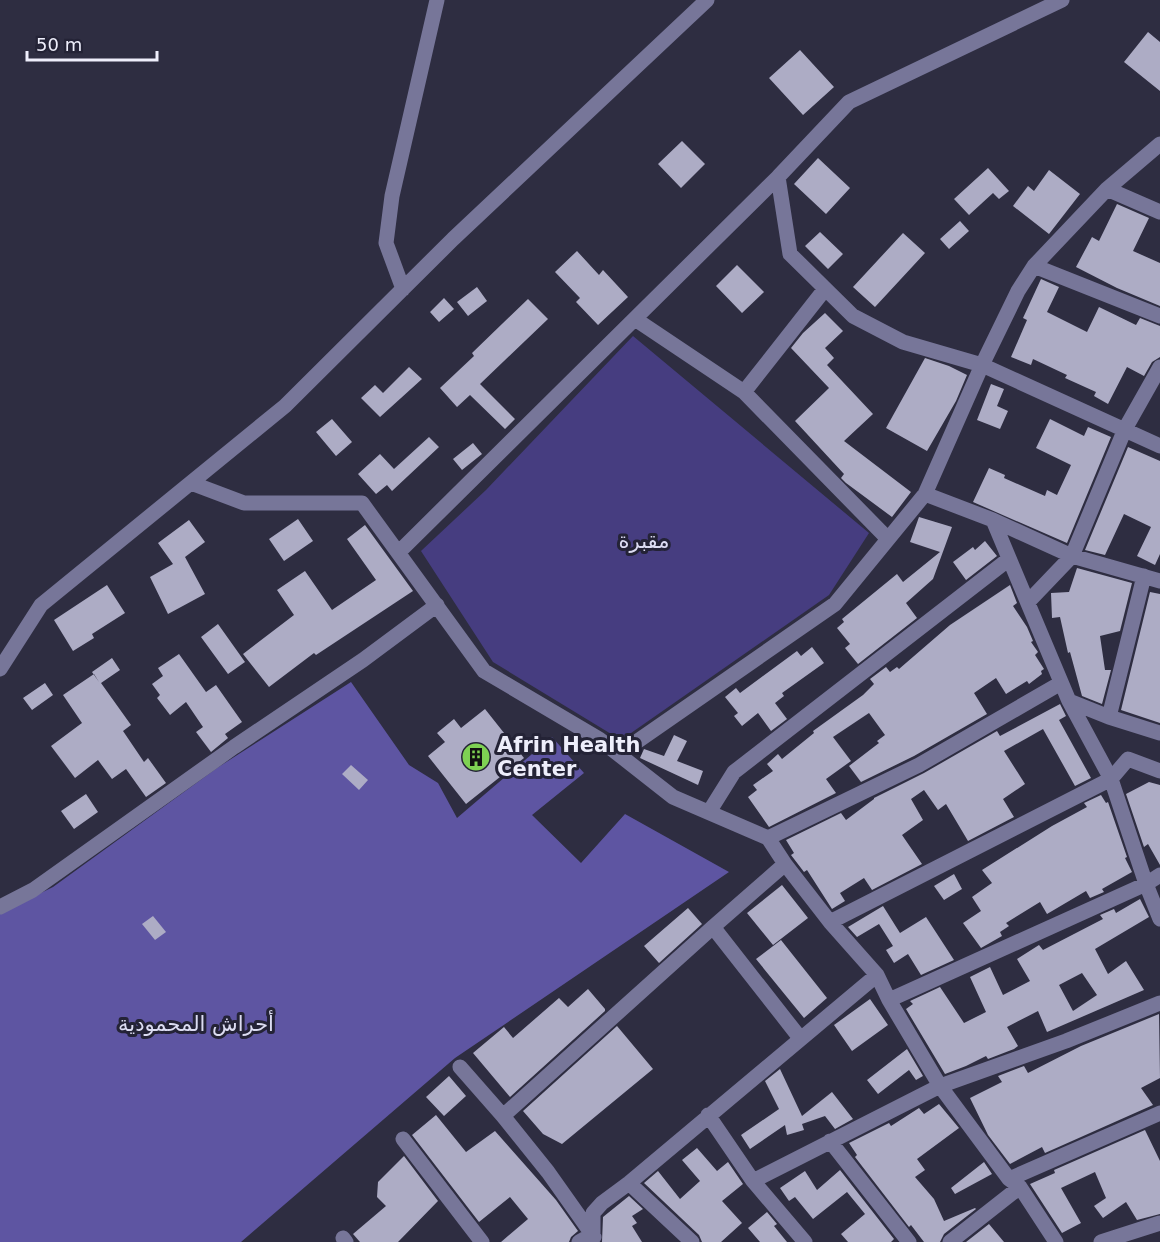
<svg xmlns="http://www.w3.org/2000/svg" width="1160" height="1242" font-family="'DejaVu Sans','Noto Sans Arabic',sans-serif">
<rect width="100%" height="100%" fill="#2e2d41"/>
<!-- green -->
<path fill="#463d80" d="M633,336L869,533L829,595L621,740L493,662L421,551L486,490Z"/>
<!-- forest -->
<path fill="#5e55a2" d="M351,682L409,765L438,783L457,818L552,737L584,773L532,815L581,863L625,814L729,872L455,1058L241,1242H0V913L53,887L217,768Z"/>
<!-- building -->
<path fill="#adacc5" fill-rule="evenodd" d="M1148,32L1160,42V91L1124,62Z
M800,50L834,87L803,115L769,78Z
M682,141L705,164L681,188L658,164Z
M818,158L850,188L826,214L794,184Z
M988,168L1009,191L999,199L993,193L969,215L954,199Z
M1049,170L1080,194L1049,234L1013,206L1028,186L1034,191Z
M1117,204L1149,218L1133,251L1160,263V306L1117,288L1076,267L1092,237L1099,241Z
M960,221L969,231L949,249L940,239Z
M820,232L843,254L828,269L805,246Z
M903,233L925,253L875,307L853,287Z
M577,251L599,275L603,270L628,297L598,325L576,302L580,298L555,272Z
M737,265L764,292L742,313L716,286Z
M1041,279L1059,287L1047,312L1087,332L1099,307L1136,325L1140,318L1160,326V357L1152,362L1144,376L1127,367L1108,404L1094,396L1096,392L1065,378L1067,375L1033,359L1031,365L1011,357L1027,320L1023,318Z
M477,287L487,301L468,316L457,302Z
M444,298L454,309L439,322L430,312Z
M528,299L548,319L480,384L515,419L505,429L470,395L457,407L440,388L474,356L472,353Z
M825,313L843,331L825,348L834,358L827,365L873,414L844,441L911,492L892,517L846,483L841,478L844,474L795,421L829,388L791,348L803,333Z
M925,358L949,366L967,375L956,401L927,451L886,428Z
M409,367L422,379L380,417L361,398L375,385L383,393Z
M991,384L1004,389L997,406L1008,411L1000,429L977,420Z
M332,419L352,442L336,456L316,432Z
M1050,419L1084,436L1088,427L1111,437L1067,543L973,502L989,468L1005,475L1004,478L1045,496L1047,490L1057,495L1071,465L1036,448Z
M429,437L439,447L392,491L387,485L376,494L358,474L380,454L394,469Z
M473,443L482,454L462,470L453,459Z
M1128,447L1160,461V554L1155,565L1137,556L1151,527L1124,514L1105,555L1085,550Z
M919,517L952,527L933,579L906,603L917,618L858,664L845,648L850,644L837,628L844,622L842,619L897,574L903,582L940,552L910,542Z
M298,519L313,541L284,561L269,539Z
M189,520L205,542L185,557L205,594L168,614L150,577L173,564L158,543Z
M365,525L413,591L316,655L314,653L269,687L243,654L294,615L277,590L305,571L332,610L376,580L347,539Z
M985,541L997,556L966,580L953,562L973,547L975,550Z
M1077,568L1132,583L1120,631L1100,636L1105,670H1111L1102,704L1082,696L1070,652L1068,653L1060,617L1052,618L1051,593L1069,592Z
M107,585L125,613L92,634L94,638L73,651L54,620Z
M1010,585L1017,603L1013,606L1027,627L1033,641L1031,642L1038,652L1035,655L1044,669L1041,671L1042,674L1029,684L1027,681L1006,694L996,678L974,693L987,714L914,756L861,782L849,766L879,743L877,741L885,735L869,713L833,737L851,761L826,779L836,793L769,827L748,797L757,790L753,785L773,771L767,764L778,754L782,759L814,733L813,731L863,695L874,684L870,679L886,667L890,672L897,667L899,669L950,625Z
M1150,592L1160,594V723L1121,710Z
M218,624L245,662L228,674L201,637Z
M812,647L824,663L782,693L784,696L775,703L787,719L771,731L758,713L742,726L734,716L738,713L725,697L736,688L740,693L797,651L801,656Z
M179,654L206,692L216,685L242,722L225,734L228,738L211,752L196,732L203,727L186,702L170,715L157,698L160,695L152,684L163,676L158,668Z
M112,658L120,670L101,683L131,725L123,731L144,762L148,758L166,783L146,797L126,769L112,779L98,760L75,778L51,746L82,723L63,695L94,674L99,682L92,672Z
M45,683L53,695L32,710L23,698Z
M1060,704L1066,716L1059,720L1091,778L1075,786L1043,729L1004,751L1025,784L1003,799L1014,817L968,841L946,804L938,810L924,790L911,799L923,820L902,835L922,864L872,890L864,878L840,893L845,901L832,909L807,870L804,872L791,855L794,853L786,840L841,813L846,820L874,799V798L924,773L997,731L1000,736Z
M485,709L524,758L466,804L428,756L445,742L437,733L454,719L461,728Z
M674,735L687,741L677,761L703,771L698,785L640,758L644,749L664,756Z
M351,765L368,780L359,790L342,774Z
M1149,782L1160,785V865L1148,844L1144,847L1126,794Z
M86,794L98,812L74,829L61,811Z
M1101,795L1106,803L1108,802L1127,857L1125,858L1132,872L1102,889L1104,892L1090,898L1086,891L1047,914L1040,902L1006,923L1009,926L1000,932L1002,936L981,948L963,923L981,911L972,897L992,883L982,870L1052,826L1087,807L1084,803Z
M954,874L962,889L944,900L934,886Z
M782,885L808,918L773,945L747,913Z
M1140,899L1149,917L1095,949L1108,974L1126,961L1144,990L1047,1032L1038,1011L1007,1027L1018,1046L1014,1049L988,1059L986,1056L966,1066L945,1074L906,1009L913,1004L910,1001L940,987L964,1023L986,1012L970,977L990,967L1003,995L1030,981L1017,959L1039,945L1043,950L1103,919L1100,915L1114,909L1116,913ZM1082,973L1097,995L1073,1011L1059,985Z
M883,906L900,933L926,917L954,960L921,975L908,954L894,963L886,950L893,946L879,924L857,937L848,927Z
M688,908L702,924L659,963L644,946Z
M153,916L166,932L155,940L142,924Z
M781,940L827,998L804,1018L756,959Z
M588,989L605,1009V1011L510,1097L473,1053L504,1027L513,1038L559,998L568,1007Z
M870,999L888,1025L852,1051L834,1025Z
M1159,1014L1160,1078L1141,1088L1153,1105L1045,1153L1042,1147L1010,1164L988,1135L970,1098L1002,1082L998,1076L1024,1066L1028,1073L1081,1046Z
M617,1026L653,1069L562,1144L543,1134L523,1111Z
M907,1049L923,1076L916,1080L909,1070L878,1094L867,1080Z
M780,1069L802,1116L832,1092L853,1119L835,1129L825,1116L802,1124L804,1130L787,1135L785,1125L750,1149L741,1135L779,1109L765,1081Z
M449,1076L466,1096L444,1116L426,1097Z
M939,1104L959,1128L917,1159L925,1170L915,1177L934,1199L944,1221L975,1208L976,1209L944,1234L940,1242H924L911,1225L909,1227L855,1157L857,1155L849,1143L889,1123L891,1126L919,1108L924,1114Z
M436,1115L466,1152L495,1131L556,1200L578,1231L571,1237L569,1242H501L528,1219L510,1197L479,1222L412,1135Z
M1145,1130L1160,1161V1214L1137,1220L1126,1202L1103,1218L1094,1206L1106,1198L1095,1172L1061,1188L1081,1223L1062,1233L1030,1184L1055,1173L1054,1170Z
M697,1148L717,1171L728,1162L743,1184L722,1201L742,1223L721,1242H702L699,1235L644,1183L658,1171L680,1199L700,1181L682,1160Z
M404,1156L438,1201L398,1242H360L353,1234L386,1206L377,1197L378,1182Z
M984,1162L992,1174L955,1194L951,1188Z
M840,1170L894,1239L891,1242H848L841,1234L865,1214L847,1192L813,1219L795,1197L789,1201L780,1188L805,1171L817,1190Z
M629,1196L643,1209L632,1216L637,1223L632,1226L642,1242H602L603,1217Z
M767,1212L777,1224L774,1226L787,1242H760L748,1228Z
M989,1224L1004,1242H966Z"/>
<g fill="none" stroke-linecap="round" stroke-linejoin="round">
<!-- minor -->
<path stroke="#777699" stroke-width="15" d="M778,177L790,254L853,316L903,342L982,365L1160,446
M1107,189L1160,212
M1034,266L1160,316
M403,289L386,243L392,196L437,0
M635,319L744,392L888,539
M744,392L825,289
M191,483L244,503H362L484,671L599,739L673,797L768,838L785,864L830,922L877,975L889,1000L940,1086L1009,1179L1020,1187L1056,1242
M925,494L993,520L1072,556L1160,581
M993,520L1069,701L1111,779L1146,884L1160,919
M399,552L778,177L849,102L1062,0
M1028,602L1072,556L1125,429L1160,367
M0,669L41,605L285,406L453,239L707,0
M1069,701L1109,717L1160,733
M1109,717L1144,576
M619,754L835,604L925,494L982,365L1018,291L1034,266L1107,189L1160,144
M709,812L734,772L1009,559
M768,838L919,765L1061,683
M0,907L33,890L234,747L363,660L437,605
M830,922L1111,779L1128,759L1160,771
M713,927L800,1038
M889,1000L1146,884L1160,875
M460,1067L503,1116L548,1172L594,1237
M708,1115L753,1181L805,1242
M503,1116L713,927L785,864
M403,1139L482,1242
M830,1141L909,1242
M1009,1179L1160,1113
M753,1181L940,1086L1066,1041L1160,1003
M629,1183L692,1242
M343,1238L346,1242
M579,1242L593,1234V1213L602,1203L629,1183L877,975
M950,1242L1020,1187
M1101,1242L1160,1223"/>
</g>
<!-- icons -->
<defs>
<g id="building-disc" transform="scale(1.5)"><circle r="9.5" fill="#7ed153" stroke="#242336"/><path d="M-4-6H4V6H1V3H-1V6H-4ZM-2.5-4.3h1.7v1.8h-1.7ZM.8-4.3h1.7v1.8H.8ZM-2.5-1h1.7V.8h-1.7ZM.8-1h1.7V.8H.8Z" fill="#111"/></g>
</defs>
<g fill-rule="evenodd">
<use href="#building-disc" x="476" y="757"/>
</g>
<g text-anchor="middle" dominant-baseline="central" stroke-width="6" stroke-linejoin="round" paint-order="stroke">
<!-- park labels -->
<g font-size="21" fill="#dcdcf2" stroke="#242336">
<text x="644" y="541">مقبرة</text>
<text x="196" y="1024">أحراش المحمودية</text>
</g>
<!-- poi labels -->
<g font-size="21" font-weight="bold" fill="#eeeefb" stroke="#242336" text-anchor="start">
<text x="497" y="745">Afrin Health<tspan x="497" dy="24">Center</tspan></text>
</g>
</g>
<!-- scale -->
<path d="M27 51v9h130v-9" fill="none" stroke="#eeeefb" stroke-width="3"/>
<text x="36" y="51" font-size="18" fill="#eeeefb" stroke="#242336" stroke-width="4.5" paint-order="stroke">50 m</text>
</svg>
